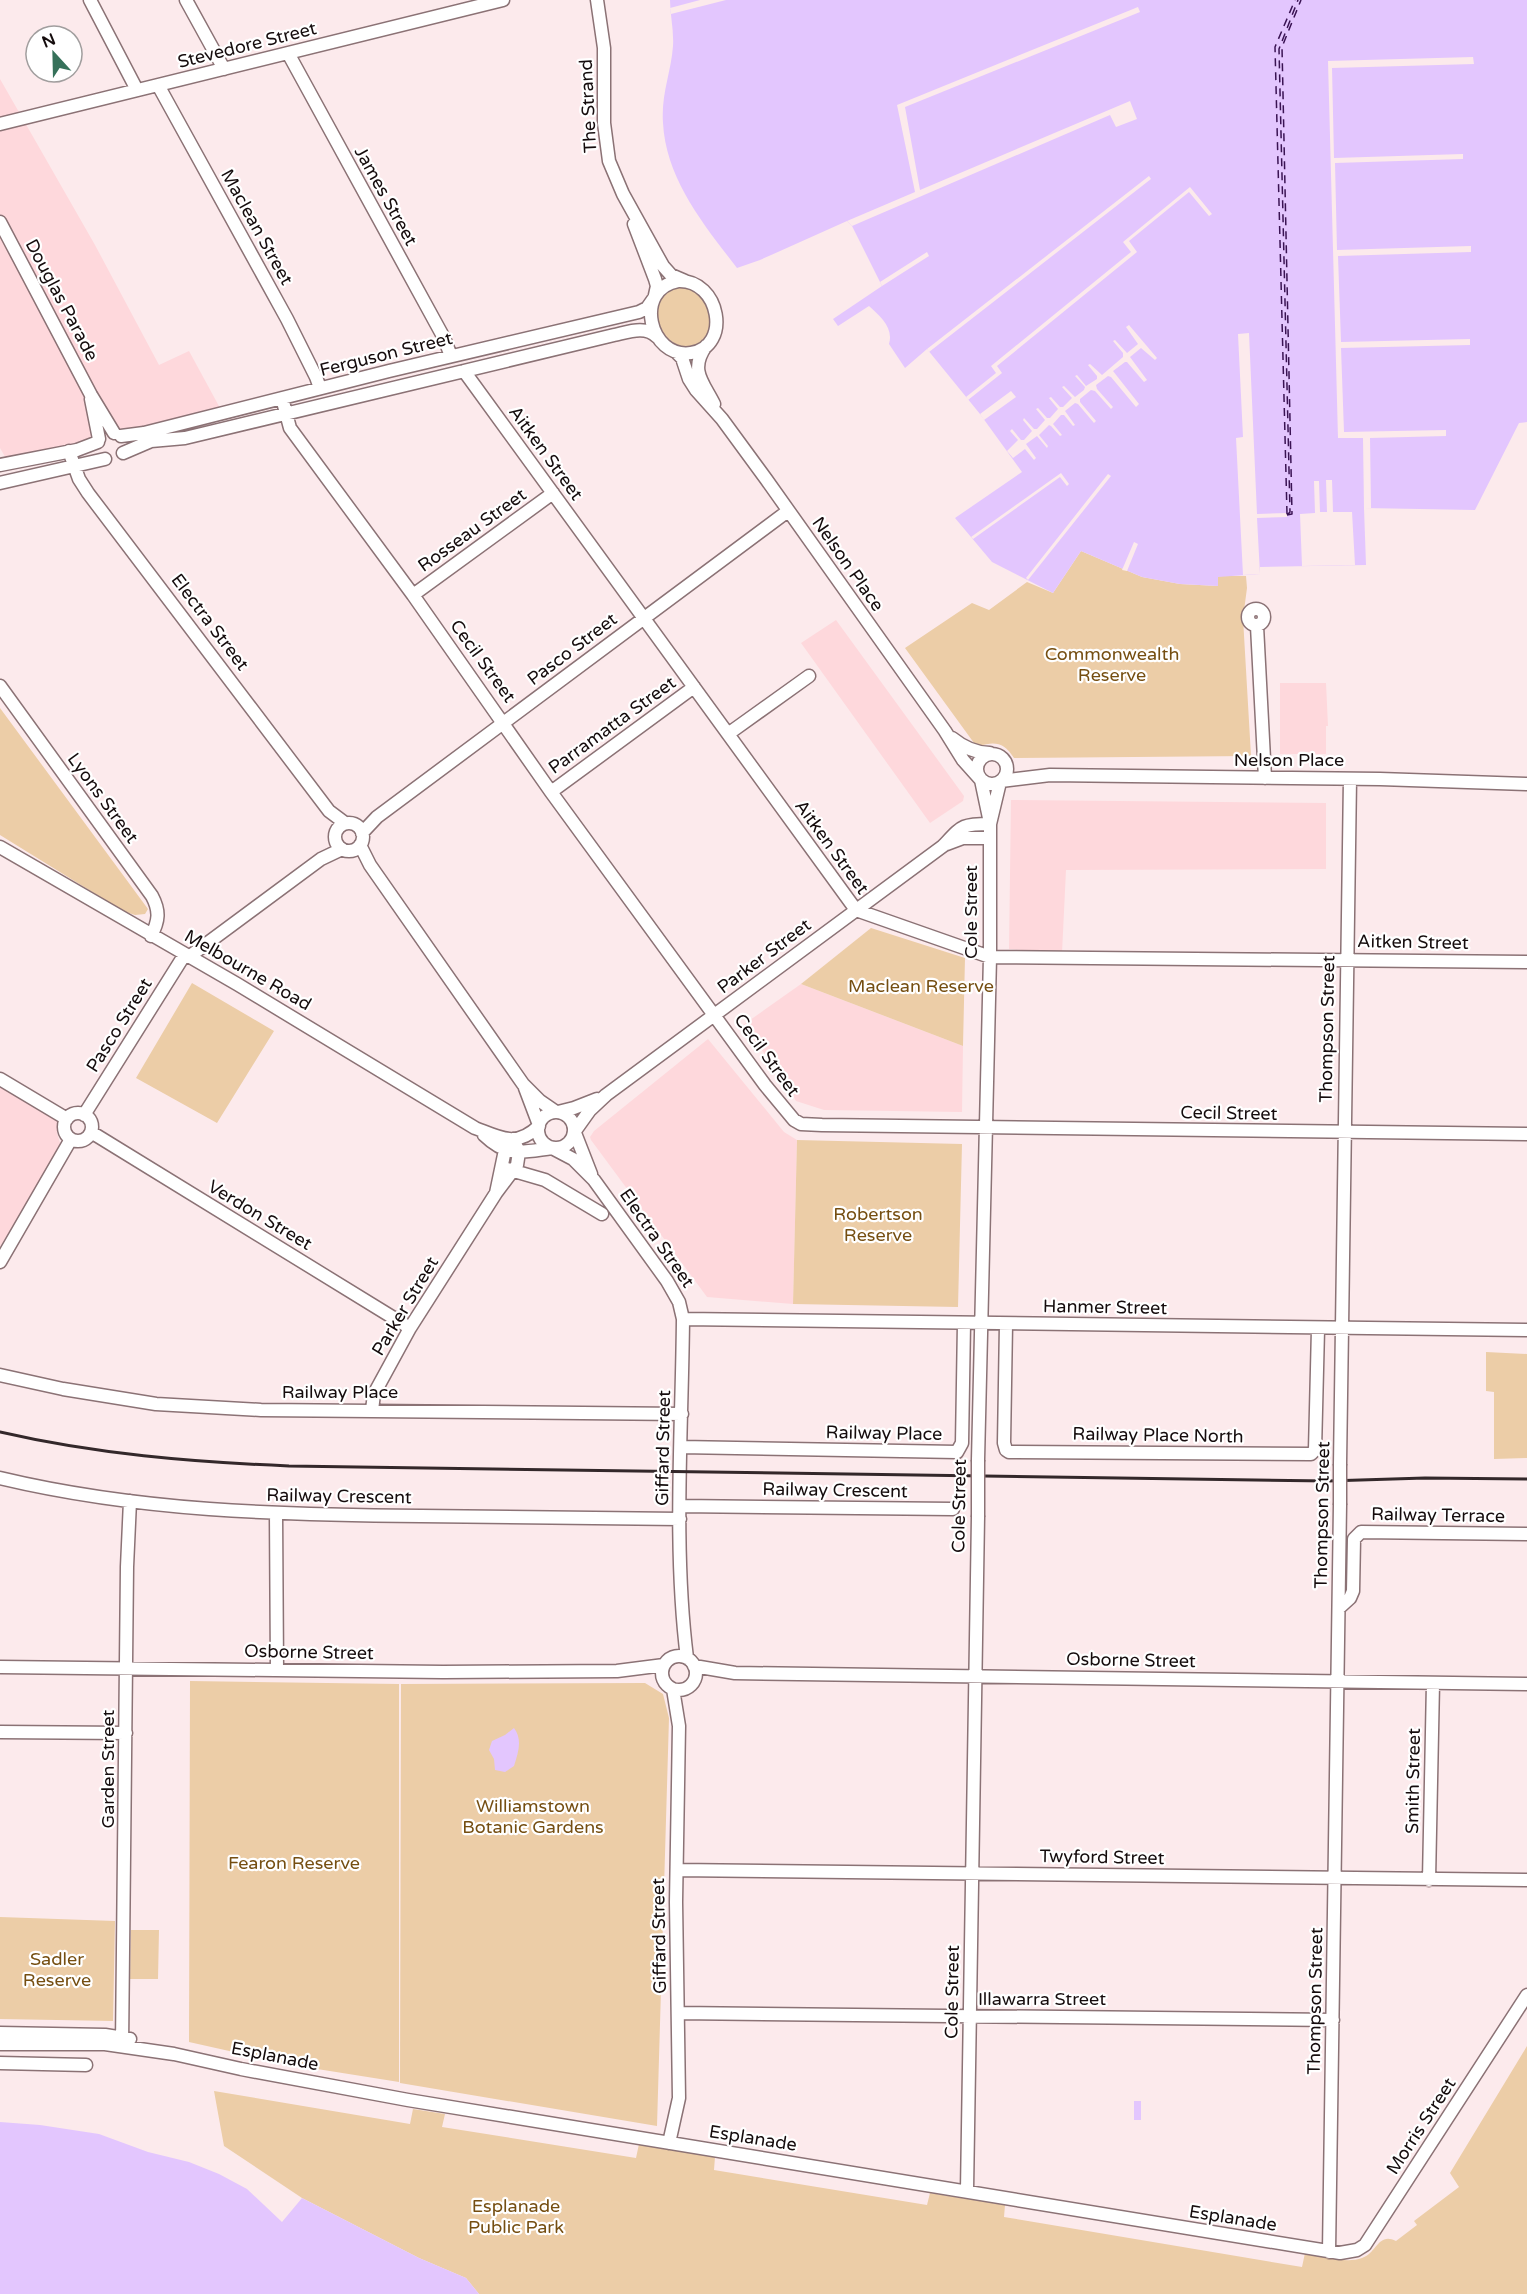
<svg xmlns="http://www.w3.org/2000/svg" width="1527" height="2294" font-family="'Varela Round',sans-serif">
<rect width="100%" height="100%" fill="#fceaec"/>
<!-- built -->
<path fill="#fed8dc" d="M0,79L95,245L159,365L189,351L220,408L7,460L0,448Z
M836,620L964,796L963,801L930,823L801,643Z
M1280,683H1326L1328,726H1326V754H1280Z
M1011,800L1326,803V869L1066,870L1062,953L1009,949Z
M801,984L963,1046L962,1112L824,1110L796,1101L782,1077L743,1025Z
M708,1039L784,1132L797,1140L793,1304L707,1297L591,1140L590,1137L594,1131Z
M0,1086L57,1120V1133L61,1146L0,1247Z"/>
<!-- green -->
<path fill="#eccda7" d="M677,286C682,287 690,288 695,290C707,297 714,318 709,332C692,375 633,320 664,293C667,290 673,288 677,286Z
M1081,551L1142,577L1180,584L1218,586V576H1246L1247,588L1243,618L1251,756L1014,758C1004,743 996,741 979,746L974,743L905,648L972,603L989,610L1027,582L1053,593Z
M0,708L148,909L145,914L135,915L123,911L0,835Z
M871,928L965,958L963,1046L801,984Z
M192,983L274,1031L217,1123L136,1078Z
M797,1140L962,1144L958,1307L793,1304Z
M1486,1352L1527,1354V1458L1494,1459V1392L1486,1391Z
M190,1681L399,1684V2082L292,2065L189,2042Z
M645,1683L663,1694L669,1718L657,2126L400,2083L401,1684Z
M0,1917L115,1921L113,2021L0,2019Z
M131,1930H159L158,1979H130Z
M1527,2046V2294H479L466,2278L419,2258L302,2198L224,2146L214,2091L410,2124L413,2109L445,2114L442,2127L636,2158L639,2144L715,2157L714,2170L927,2205L930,2193L1005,2205L1004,2217L1302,2267L1305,2253C1322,2256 1346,2264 1362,2258C1377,2253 1378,2232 1396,2241L1417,2225L1414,2221L1459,2187L1450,2173Z"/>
<!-- water -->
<path fill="#e3c6fe" d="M670,0H1527V422L1519,423L1475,510L1364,508L1366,565L1260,567V574L1218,577V586L1180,584L1142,577L1081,551L1053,593L992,562L955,518L1022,472L980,414L927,349L905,368L889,344C894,328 880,316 869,306L838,326L833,319L882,286L852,226L847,221L760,260L737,268C704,225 666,179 663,123C661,94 671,73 673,46C674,30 670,15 670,0Z
M514,1728C523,1740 518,1753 514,1766L505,1772L495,1770L494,1759L489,1750L492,1741L505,1735Z
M1134,2101H1141V2120H1134Z
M0,2122L40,2125L99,2134L148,2152L189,2162L219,2174L247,2189L282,2222L302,2198L419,2258L466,2278L479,2294H0Z"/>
<!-- pier -->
<path fill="#fceaec" d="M700,0H726L671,14L670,8Z
M1138,7L1140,12L905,107L920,190L1130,101L1137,119L1116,127L1110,115L852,226L847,221L915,192L897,105Z
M1473,57L1474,64L1332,68L1334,158L1463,154V159L1335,163L1337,250L1471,246V252L1338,256L1341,342L1470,339V345L1341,348L1344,432L1446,430V436L1370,438L1371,508H1364L1363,438H1338L1328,61Z
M1149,176L1151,179L929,352L927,349Z
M1190,187L1212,214L1209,216L1189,192L1129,241L1137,252L997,366L1002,373L968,400L966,397L996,373L991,366L1131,252L1123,242Z
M927,252L929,256L882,286L880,282Z
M1129,325L1157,358L1155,360L1141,348L1130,357L1147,380L1144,382L1127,362H1125L1113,371L1139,404L1136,407L1111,377L1108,376L1096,385L1097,389L1113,407L1111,409L1095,391L1091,390L1080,399V402L1096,421L1094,423L1078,404L1075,403L1065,411L1075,425L1073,426L1064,415H1061L1053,424L1062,435L1060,436L1051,426L1049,425L1039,435L1048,446L1047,448L1037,436L1026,444L1036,458L1034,460L1025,449L1013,458L1007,451L1018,440L1010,431L1012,429L1021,440H1024L1032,431L1023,420L1024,418L1034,429H1037L1045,420L1036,409L1038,408L1047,418H1050L1058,409L1049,398L1051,397L1060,407H1063L1072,398L1062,387L1064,386L1075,397L1084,390L1085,387L1075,376L1077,375L1086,386L1097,379V376L1088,365L1090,364L1102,375L1123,357V353L1113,341L1115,340L1127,353L1138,344L1126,327Z
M1249,333L1257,514L1287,513V517L1257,518L1260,574L1243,575L1236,438L1243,437L1238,334Z
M1011,391L1016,397L984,420L980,414Z
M1061,473L1069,484L1067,486L1060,477L973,539L971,537Z
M1108,474L1111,476L1028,580L1026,578Z
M1326,480H1332L1333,512H1352L1355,565L1302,566L1300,514L1315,513L1314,481H1319L1320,512H1327Z
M1134,542L1138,544L1127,571L1122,570Z"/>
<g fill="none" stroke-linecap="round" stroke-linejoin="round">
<!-- ferry -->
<path stroke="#3a1353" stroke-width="1.5" stroke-dasharray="8 6" stroke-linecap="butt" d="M1287,514L1275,47L1295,0
M1287,515L1292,514L1282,47L1301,0
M1287,515L1290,512L1279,49L1298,0"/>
<!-- minor casing -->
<g stroke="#8b7275" stroke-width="15">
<path id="minor" d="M90,0L137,90
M186,0L224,69
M597,0L604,48V123L609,161L623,194L663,266L671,275L685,281
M288,53L444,338L451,356
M158,85L287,319L316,377L320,388
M0,124L503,0
M0,222L91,395L114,433
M634,224L655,279L657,286L655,295
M678,281C720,279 732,347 691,353C649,359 633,289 678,281Z
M706,346C689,370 703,382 714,404
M676,352L682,358L689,379L696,390L722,419L766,479L945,731L963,760L980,779
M464,371L856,910L990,957L1527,962
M282,398L290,428L413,595L551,792L765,1085L794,1120L801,1124L822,1125L1527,1134
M91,399L99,439
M121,436L144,433L389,371L639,312L647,308L654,298
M69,451L79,479L88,493L329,811L345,823
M123,453L151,441L185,438L614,335C628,332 646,325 657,337
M0,465L77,450L98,442
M0,483L105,459
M413,595L553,493
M1248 617a8 8 0 1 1 16 0a8 8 0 1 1-16 0Z
M1257,626L1265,778
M0,686L152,896C160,911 159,921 151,936
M728,734L809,676
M952,738C963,747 976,753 990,753
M977 769a15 15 0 1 1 30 0a15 15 0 1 1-30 0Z
M981,780L989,818
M1001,781L1050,775L1380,779L1527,784
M551,792L694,687
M335 837a14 14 0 1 1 28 0a14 14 0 1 1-28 0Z
M362,833L377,817L788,511
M947,844L963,838H990
M360,845L370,865L523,1084L540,1101L556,1112
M0,847L237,984L475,1128C501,1138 516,1148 539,1126
M190,956L321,859L342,849
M0,1079L67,1119
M525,1088L539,1125
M538 1130a18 18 0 1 1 36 0a18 18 0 1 1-36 0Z
M558,1112L574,1108L597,1099
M64 1127a14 14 0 1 1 28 0a14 14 0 1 1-28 0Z
M84,1115L185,954
M575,1131L590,1110L606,1095L943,846C962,826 961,824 990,824
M91,1132L410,1328
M575,1133L591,1174
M484,1135C508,1158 522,1152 552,1148
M554,1149L573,1159L594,1180L667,1281L679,1302L683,1319C682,1431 673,1546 687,1658
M507,1169L545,1180L602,1214
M0,1262L71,1139
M683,1319L1527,1330
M1006,1324L1004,1443L1006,1450L1009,1452L1311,1454L1315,1450L1318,1329
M0,1375L63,1389L156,1404L261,1410L682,1414
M372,1410L374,1394L410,1328L496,1193L517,1165L519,1152L513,1139L505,1150L496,1193
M681,1447L957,1452L962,1443L964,1323
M978,1460L990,957V824L1000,782
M1340,1464L1350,779
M0,1478C138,1511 280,1515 421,1516C507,1517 593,1518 680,1519
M680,1506L953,1509
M276,1513L277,1670
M1339,1608L1350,1598L1353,1591L1354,1539L1361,1532L1527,1534
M662 1673a17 17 0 1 1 34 0a17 17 0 1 1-34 0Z
M694,1666L735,1673L1527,1684
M0,1667L443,1672L617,1671L664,1665
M0,1732L126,1733
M677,1870L1527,1880
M1429,1880L1433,1683
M678,2013L1333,2020
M0,2033L105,2035L130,2039
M0,2044H105L174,2054L241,2069L408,2100L1340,2253L1357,2250L1365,2245L1527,1995
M122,2046L127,1567L130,1501
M0,2063L86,2065
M669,2143L679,2098L676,1902L679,1726L673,1689
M967,2190L978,1517
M1329,2252L1340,1505"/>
</g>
<!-- minor -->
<use href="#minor" stroke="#fff" stroke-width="12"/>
<!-- rail -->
<path stroke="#33282a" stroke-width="3" d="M0,1432C95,1454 192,1462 289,1466L1328,1481L1425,1478L1527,1479"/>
<!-- minor-bridge casing -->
<g stroke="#8b7275" stroke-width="15" stroke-linecap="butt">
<path id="minor-bridge" d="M1340,1505V1464
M978,1517V1460"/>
</g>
<!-- minor-bridge -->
<use href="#minor-bridge" stroke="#fff" stroke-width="12"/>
</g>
<g text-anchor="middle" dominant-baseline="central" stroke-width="4.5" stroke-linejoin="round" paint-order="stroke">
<!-- street labels -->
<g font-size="18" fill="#150c0d" stroke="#fff">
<text transform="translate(247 45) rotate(-14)">Stevedore Street</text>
<text transform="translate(588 106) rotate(-93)">The Strand</text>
<text transform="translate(386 196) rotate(61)">James Street</text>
<text transform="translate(257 227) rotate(61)">Maclean Street</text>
<text transform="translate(62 300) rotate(62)">Douglas Parade</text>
<text transform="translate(386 354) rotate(-14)">Ferguson Street</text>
<text transform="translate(546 453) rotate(54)">Aitken Street</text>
<text transform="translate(472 530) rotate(-36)">Rosseau Street</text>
<text transform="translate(848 564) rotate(55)">Nelson Place</text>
<text transform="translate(210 622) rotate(53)">Electra Street</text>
<text transform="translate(572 649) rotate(-37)">Pasco Street</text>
<text transform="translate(483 661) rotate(54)">Cecil Street</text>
<text transform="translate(612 725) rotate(-36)">Parramatta Street</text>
<text x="1289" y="760">Nelson Place</text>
<text transform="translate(103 798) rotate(54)">Lyons Street</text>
<text transform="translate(832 847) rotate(54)">Aitken Street</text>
<text transform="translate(971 912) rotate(-90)">Cole Street</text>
<text transform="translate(1413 942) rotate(1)">Aitken Street</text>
<text transform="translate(764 956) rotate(-37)">Parker Street</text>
<text transform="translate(248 970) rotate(30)">Melbourne Road</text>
<text transform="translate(119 1025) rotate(-58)">Pasco Street</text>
<text transform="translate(1327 1029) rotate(-89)">Thompson Street</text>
<text transform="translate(767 1055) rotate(54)">Cecil Street</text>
<text transform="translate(1229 1113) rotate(1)">Cecil Street</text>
<text transform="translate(260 1215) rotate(31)">Verdon Street</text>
<text transform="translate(657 1238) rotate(55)">Electra Street</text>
<text transform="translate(405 1306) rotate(-59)">Parker Street</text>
<text transform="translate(1105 1307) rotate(1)">Hanmer Street</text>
<text x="340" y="1392">Railway Place</text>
<text transform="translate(884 1433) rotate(1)">Railway Place</text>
<text transform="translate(1158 1435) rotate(1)">Railway Place North</text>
<text transform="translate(663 1448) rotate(-89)">Giffard Street</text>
<text transform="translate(835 1490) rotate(1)">Railway Crescent</text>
<text transform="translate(339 1496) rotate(1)">Railway Crescent</text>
<text transform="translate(959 1506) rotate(-89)">Cole Street</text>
<text transform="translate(1322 1515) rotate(-89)">Thompson Street</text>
<text transform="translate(1438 1515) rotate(1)">Railway Terrace</text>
<text transform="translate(309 1652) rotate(1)">Osborne Street</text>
<text transform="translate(1131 1660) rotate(1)">Osborne Street</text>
<text transform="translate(108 1769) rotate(-90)">Garden Street</text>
<text transform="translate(1413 1781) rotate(-89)">Smith Street</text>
<text transform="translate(1102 1857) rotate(1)">Twyford Street</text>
<text transform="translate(659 1936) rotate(-91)">Giffard Street</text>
<text transform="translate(952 1992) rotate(-89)">Cole Street</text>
<text x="1042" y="1999">Illawarra Street</text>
<text transform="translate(1315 2001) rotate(-89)">Thompson Street</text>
<text transform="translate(275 2056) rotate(11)">Esplanade</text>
<text transform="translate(1421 2126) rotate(-57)">Morris Street</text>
<text transform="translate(753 2138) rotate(9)">Esplanade</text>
<text transform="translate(1233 2218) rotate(9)">Esplanade</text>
</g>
<!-- park labels -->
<g font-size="18" fill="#754e11" stroke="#fff">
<text x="1112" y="654">Commonwealth<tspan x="1112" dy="21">Reserve</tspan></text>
<text x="921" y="986">Maclean Reserve</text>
<text x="878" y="1214">Robertson<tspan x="878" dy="21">Reserve</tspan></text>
<text x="533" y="1806">Williamstown<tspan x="533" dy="21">Botanic Gardens</tspan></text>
<text x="294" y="1863">Fearon Reserve</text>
<text x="57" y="1959">Sadler<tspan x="57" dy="21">Reserve</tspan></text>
<text x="516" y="2206">Esplanade<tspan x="516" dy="21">Public Park</tspan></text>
</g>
</g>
<!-- north arrow -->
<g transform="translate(54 54) rotate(338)"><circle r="28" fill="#ffffff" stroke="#a19e9e" stroke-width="1.5"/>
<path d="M0-4.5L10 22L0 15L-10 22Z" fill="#36715a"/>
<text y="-9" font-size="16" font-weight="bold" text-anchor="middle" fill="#150c0d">N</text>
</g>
</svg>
